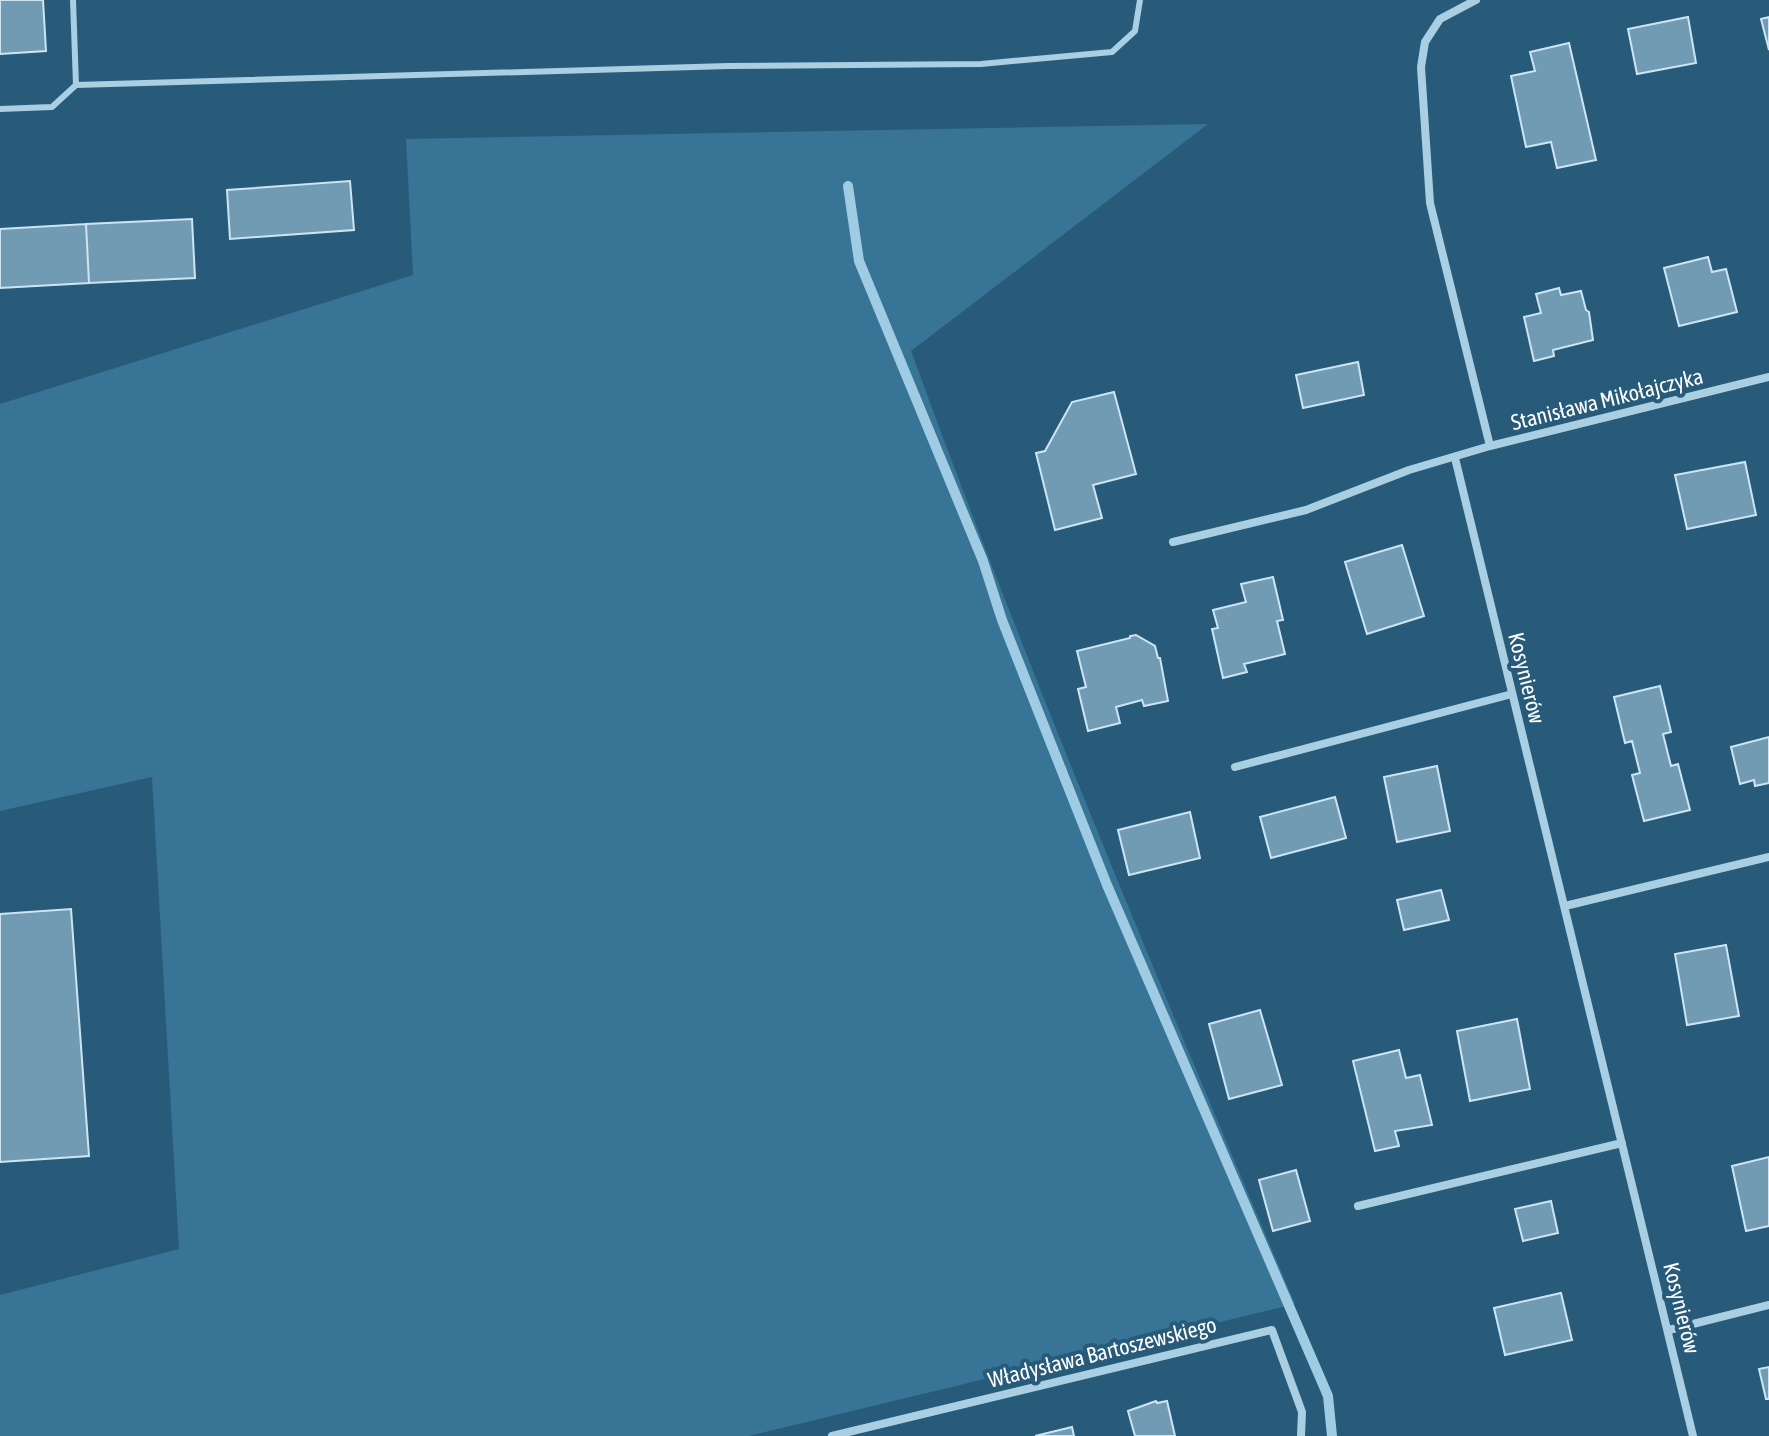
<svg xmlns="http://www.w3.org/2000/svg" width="1769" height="1436" font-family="'Asap Condensed',sans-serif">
<rect width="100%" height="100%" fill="#275b79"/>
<!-- green -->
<path fill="#387495" d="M1208,124L911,351C1029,674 1161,988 1295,1304L749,1436H0V1295L179,1249L152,777L0,811V404L413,275L406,139Z"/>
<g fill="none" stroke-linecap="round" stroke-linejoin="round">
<!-- stream -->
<path stroke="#9fcce3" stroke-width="10" d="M848,186L859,261L983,561L1002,620L1107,885L1328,1396L1332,1436"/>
</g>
<!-- building -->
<path fill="#709bb3" stroke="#cde5f3" stroke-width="2" d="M0,0H43L46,51L0,54Z
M1688,17L1696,63L1637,74L1628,29Z
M1769,17V50L1761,19Z
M1569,43L1596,160L1557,168L1551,142L1526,147L1511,76L1535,71L1530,52Z
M350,181L354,230L230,239L227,190Z
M192,219L195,278L89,283L86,224Z
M86,224L89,283L0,288V229Z
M1708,257L1712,272L1726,269L1737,312L1679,326L1664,268Z
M1559,288L1561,295L1581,291L1586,310L1589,312L1593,340L1553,350L1554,356L1534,361L1524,317L1541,313L1536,294Z
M1358,362L1364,395L1303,408L1296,375Z
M1114,392L1136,474L1093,485L1102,518L1055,530L1036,453L1045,451L1072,402Z
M1745,462L1756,515L1687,529L1675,475Z
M1402,545L1424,616L1367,634L1345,562Z
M1273,577L1283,620L1277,621L1285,654L1244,664L1247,672L1223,678L1212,629L1218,628L1213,610L1246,602L1241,584Z
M1136,635L1155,646L1158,658H1160L1168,701L1144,706L1142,700L1116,707L1120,723L1088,731L1078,689L1086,687L1077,651L1130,638V636Z
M1660,686L1671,732L1663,734L1671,766L1678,764L1690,810L1644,821L1632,775L1640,773L1632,741L1625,743L1614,697Z
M1769,737V783L1755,786L1754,780L1740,784L1731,747Z
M1437,766L1450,831L1397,842L1384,777Z
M1335,797L1346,838L1271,858L1260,817Z
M1190,812L1200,858L1129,875L1118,830Z
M1441,890L1449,920L1404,930L1397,900Z
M71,909L89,1156L0,1162V914Z
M1726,945L1739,1016L1687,1025L1675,954Z
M1260,1010L1282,1085L1229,1099L1209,1024Z
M1517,1019L1530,1089L1470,1101L1457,1031Z
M1399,1050L1406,1078L1420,1075L1432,1125L1395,1131L1399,1146L1375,1151L1353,1061Z
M1769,1157V1226L1746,1231L1732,1166Z
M1296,1170L1310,1221L1273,1231L1259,1180Z
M1551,1201L1558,1233L1523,1241L1515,1209Z
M1561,1293L1572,1340L1505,1355L1494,1308Z
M1769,1367V1399H1766L1759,1369Z
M1156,1401L1157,1403L1167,1401L1175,1436H1135L1128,1411Z
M1072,1427L1074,1436H1035Z"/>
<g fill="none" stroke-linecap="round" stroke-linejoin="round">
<!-- lane -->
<path stroke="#aacfe3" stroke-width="6" d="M73,0L76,85
M0,109L52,107L76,85L728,66L981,64L1112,52L1135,31L1140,0"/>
<!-- street -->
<path stroke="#aacfe3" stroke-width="8" d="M1476,0L1440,19L1425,42L1421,67L1430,203L1490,446
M1455,458L1693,1436
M1173,542L1306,510L1409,470L1490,446L1769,377
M1235,767L1512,694
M1565,906L1769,857
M1358,1206L1622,1143
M1669,1330L1769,1305
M832,1436L1272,1330L1302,1412L1301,1436"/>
</g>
<g text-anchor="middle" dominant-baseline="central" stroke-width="8" stroke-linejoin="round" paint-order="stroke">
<!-- street labels -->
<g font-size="22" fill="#fff" stroke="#275b79">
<text transform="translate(1607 399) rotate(-14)">Stanisława Mikołajczyka</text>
<text transform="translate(1527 678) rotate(76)">Kosynierów</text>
<text transform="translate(1682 1308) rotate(76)">Kosynierów</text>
<text transform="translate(1102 1352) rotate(-14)">Władysława Bartoszewskiego</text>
</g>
</g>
</svg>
